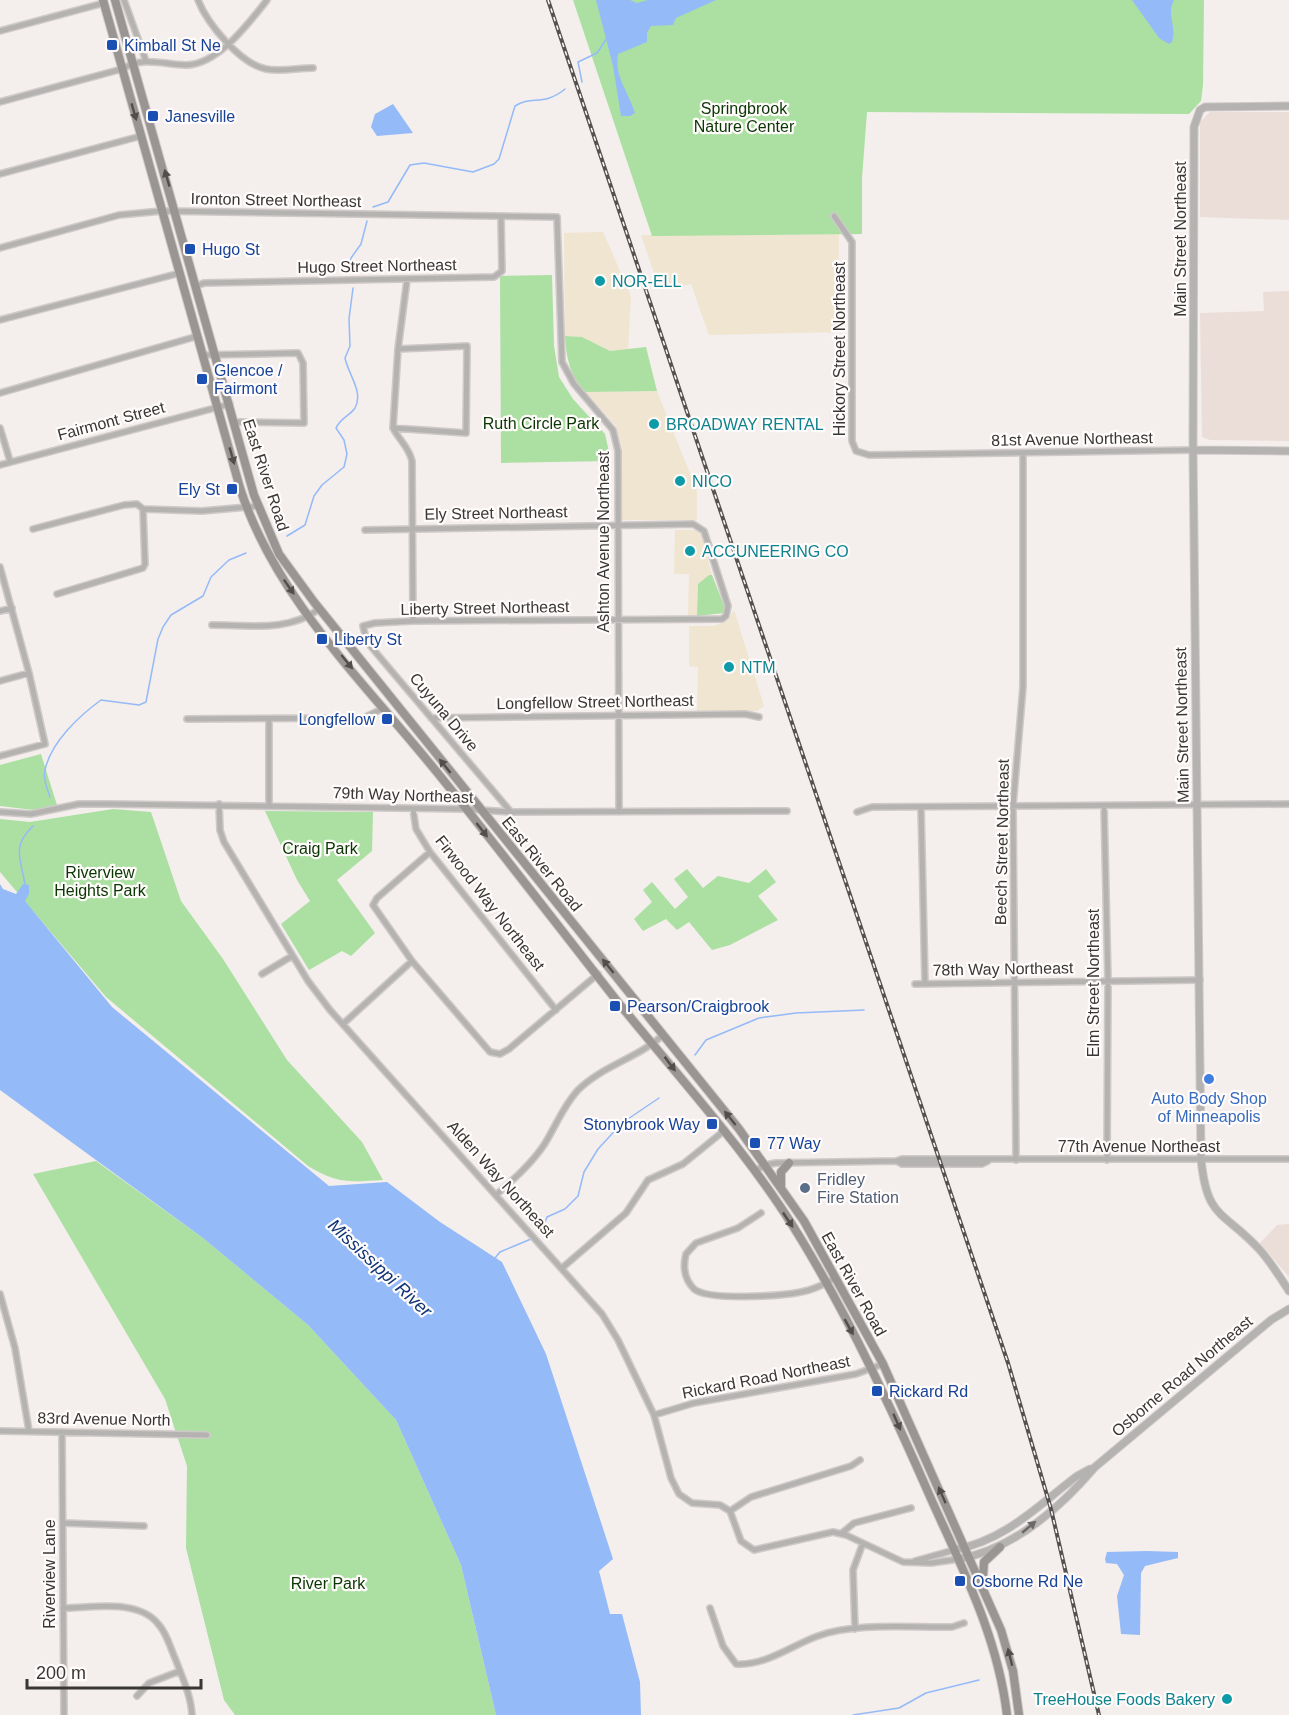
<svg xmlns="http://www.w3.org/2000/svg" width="1289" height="1715" font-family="Arial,sans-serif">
<rect width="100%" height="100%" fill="#f4eeec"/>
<!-- built -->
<path fill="#ebded8" d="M1210,112H1289V220L1200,217V122Z
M1289,291V441L1210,440L1202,437L1200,313L1264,311L1263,292Z
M1289,1224V1277L1260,1243L1277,1225Z"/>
<!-- industrial -->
<path fill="#efe5d0" d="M603,232L631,296L628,350L610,351L582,337L565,336L564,233Z
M839,234L837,332L709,335L691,284L660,290L641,235Z
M657,391L697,491V520H622V448L616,426L586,392Z
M675,530H696L701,533L712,575H709L698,584L697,616H688L689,574H674Z
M734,610L764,706L757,711H697L698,667L689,666V626H713L728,621Z"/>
<!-- green -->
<path fill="#abe0a2" d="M573,0H1204L1203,85L1201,101L1189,114L867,112L862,178V234L652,236Z
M552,275L554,346L559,377L573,399L605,434L611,461L501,463L500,276Z
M565,336L582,337L610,351L646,347L657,391L586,392C570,378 566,356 565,336Z
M709,575H712L725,608L724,613L697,616L698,584Z
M41,754L57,805L34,810L0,806V765Z
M113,809L151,812L181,901L223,959L287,1060L362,1142L383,1180C349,1182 338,1184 308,1166L106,997L0,872V819L30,822Z
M265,811L373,812L372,851L337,880L375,933L351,956L342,951L309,970L281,924L310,901L297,880Z
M687,869L703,888L718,876L749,883L766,869L776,882L758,896L778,920L730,945L712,950L689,922L677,930L666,919L643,931L634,919L652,902L643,890L652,882L675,909L688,897L674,879Z
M96,1161L203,1238L308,1325L396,1420L461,1565L496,1715H235L224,1700L186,1548L187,1466L165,1399L33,1174Z"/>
<!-- water -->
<path fill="#94baf8" d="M596,0H630L637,3L648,0H716L676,18L673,25L651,26L647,33V42L618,54C614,77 629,92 635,113L630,116H621L613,66Z
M1132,0H1174C1166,16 1177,25 1172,42L1169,44L1159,38Z
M393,104L413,133L377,136L371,127L375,114Z
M0,884L3,889L16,894L23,884L29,885V894L25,901L112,1007L329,1186L387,1182L440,1222L502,1262L546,1354L613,1559L599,1571L610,1614H622L640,1682L641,1715H496L461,1565L396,1420L308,1325L203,1238L0,1090Z
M1147,1551L1178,1552V1558L1145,1566L1141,1573L1140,1635L1121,1634L1117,1596L1124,1575L1117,1564L1106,1563L1105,1559L1107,1552Z"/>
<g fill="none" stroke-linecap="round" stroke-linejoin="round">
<!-- stream -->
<path stroke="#94baf8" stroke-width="1.5" d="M582,82L578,62L597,53L607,38
M373,207L388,202L410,165L424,163L473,172L494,164L499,159L515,106C532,95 543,107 565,89
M349,271L351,258L361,244L367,221
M287,536L305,525L314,496L322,485L344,467L347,454L344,440L336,428C341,417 350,416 355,408C364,392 348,374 345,358L350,346L349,319L353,288
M50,797C47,788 43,779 45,770C51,742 79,716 101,700L139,705L146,702L158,639L163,627L171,615L203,596L211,577L229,560L246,553
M25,885C21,858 11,847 33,826
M695,1055L706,1040L759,1018L796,1013L864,1010
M542,1230L547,1217L565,1209L578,1196L584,1172L598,1149L622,1123L659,1098
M495,1258L500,1252L531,1239
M853,1715L899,1708L926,1693L979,1680"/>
<!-- minor casing -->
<g stroke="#cfc9c8" stroke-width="8">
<path id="minor" d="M124,0L146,61
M198,0C207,23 240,64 266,69C280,72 298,68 313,68
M0,31L104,3
M0,102L122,69C144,56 161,64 185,65C217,66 249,23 267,0
M0,174L141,136
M834,216L852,242V441L856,451L869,455L1193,450
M0,248L119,215L162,211L557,217L562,362L574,384L613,430L618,451L619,812
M407,280L398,349L393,428C399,440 409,447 412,461L413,621
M197,286L204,283L494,277L502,271L501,217
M0,320L180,273
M203,355L298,353L303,363L304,423L235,422
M0,393L198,336
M0,428L10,461
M393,428L466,433L467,346L398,349
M0,465L230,404
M33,529L124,505L137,504L143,509L202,511L259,506
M365,530L693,524L704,531L728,606L726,616L722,619L413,621L375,623L363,626L367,642L511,812
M0,567L29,673L45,744L0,756
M57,594L143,568L145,564L143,509
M0,611L12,608
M212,625C248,625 290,632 319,609
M0,681L29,673
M431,718L745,714L759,717
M187,719L363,718L384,708
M269,719V805
M219,804L220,830L224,842L308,981L330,1010L602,1314L618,1340L654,1415L671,1478L679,1494L692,1503L720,1505L730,1511L741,1541L754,1550L833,1532L846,1535L903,1562L931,1563L959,1559
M1104,806L1108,981L1107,1160
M921,807L925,983
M413,809L416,829L430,852L556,1010
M0,812L31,814L79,804H108L466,809L511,812L787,811
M857,812L872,807L1289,804
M430,852L377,898L373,905L412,961L490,1052L500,1054L509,1049L598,974
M262,974L292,956
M915,984L1200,980
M343,1024L412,961
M1016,1160L1013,806L1023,687V453
M897,1161L902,1164H982L988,1161
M755,1171L765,1165L776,1163L896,1161L902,1159H1289
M496,1195C513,1180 531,1164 544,1145C556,1126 563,1106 578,1090C602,1066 638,1058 663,1035
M761,1213L738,1228L696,1243L686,1254C683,1266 684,1279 694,1289C708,1301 781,1296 801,1292C813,1290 825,1284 835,1278
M562,1268L626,1213L648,1180L683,1164L725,1130
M0,1294L15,1348L29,1431
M654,1415L694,1403L856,1374L883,1364
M0,1431L207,1435
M62,1432L64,1715
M730,1511L751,1497L851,1466L860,1460
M63,1523L144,1526
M842,1533L854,1523L911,1508
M915,1561L954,1550
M63,1608C92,1608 139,1598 159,1625C167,1634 170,1647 175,1658C182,1677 191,1695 192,1715
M710,1608L723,1646L736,1664C766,1666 792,1645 818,1636C855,1622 912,1628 952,1627L964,1623
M855,1629L853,1570L863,1543
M137,1696L149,1683L180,1671"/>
</g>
<!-- tertiary casing -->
<g stroke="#cfc9c8" stroke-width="9">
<path id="tertiary" d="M1289,106L1205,107L1200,110L1194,127L1193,450L1201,1159C1207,1220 1223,1210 1259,1249C1270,1261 1280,1277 1289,1291
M1193,450L1289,451
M954,1550C1006,1540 1036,1507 1077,1476L1090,1469
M959,1559C1013,1549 1060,1508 1095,1467L1271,1320L1289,1309"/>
</g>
<!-- secondary casing -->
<g stroke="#cfc9c8" stroke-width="10">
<path id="secondary" d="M103,0L240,488C276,600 368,686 440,776C500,850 558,926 617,1001C680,1079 749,1153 801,1239C852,1323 893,1412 932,1501C964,1572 998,1638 1007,1715
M115,0L254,495L279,554L314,602L739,1129L804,1221L883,1364L1001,1630L1013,1671L1019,1715
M781,1187V1172L789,1163
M983,1578L984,1562L1000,1547"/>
</g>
<!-- minor -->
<use href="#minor" stroke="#b5b3b2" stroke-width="5"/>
<!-- tertiary -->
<use href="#tertiary" stroke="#b5b3b2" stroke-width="7"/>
<!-- secondary -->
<use href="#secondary" stroke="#999593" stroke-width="8"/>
<!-- rail casing -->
<g stroke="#545150" stroke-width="4">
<path id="rail" d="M548,0L1008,1363L1051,1509L1099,1715"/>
</g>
<!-- rail -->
<use href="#rail" stroke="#fffcfb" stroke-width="1.5" stroke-dasharray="4.5" stroke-linecap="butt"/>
</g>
<!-- one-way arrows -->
<defs><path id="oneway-solid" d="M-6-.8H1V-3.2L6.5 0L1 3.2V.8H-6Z" transform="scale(1.5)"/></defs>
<g fill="#514e4d">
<use href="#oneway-solid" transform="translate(134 112) rotate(74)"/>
<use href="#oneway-solid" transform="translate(167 178) rotate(-106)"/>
<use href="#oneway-solid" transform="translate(232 456) rotate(74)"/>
<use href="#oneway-solid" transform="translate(289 587) rotate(55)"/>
<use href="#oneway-solid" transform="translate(347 662) rotate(51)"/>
<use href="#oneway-solid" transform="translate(445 766) rotate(-129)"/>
<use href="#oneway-solid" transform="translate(482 830) rotate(52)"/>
<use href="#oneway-solid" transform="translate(608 966) rotate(-129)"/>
<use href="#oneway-solid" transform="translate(670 1064) rotate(53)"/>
<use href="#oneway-solid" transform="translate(730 1118) rotate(-129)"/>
<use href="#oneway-solid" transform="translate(788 1220) rotate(56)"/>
<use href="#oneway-solid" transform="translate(849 1327) rotate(61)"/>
<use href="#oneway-solid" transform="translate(897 1422) rotate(66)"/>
<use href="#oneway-solid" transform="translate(942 1495) rotate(-114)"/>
<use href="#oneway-solid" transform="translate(1010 1657) rotate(-104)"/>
</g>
<use fill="#6b6968" href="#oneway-solid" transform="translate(1029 1527) rotate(-40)"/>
<!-- markers -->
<g fill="#1a4fb4" stroke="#fffcfb" stroke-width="2">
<rect x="106" y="39" width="12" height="12" rx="3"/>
<rect x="147" y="110" width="12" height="12" rx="3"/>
<rect x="184" y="243" width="12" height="12" rx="3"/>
<rect x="196" y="373" width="12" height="12" rx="3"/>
<rect x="226" y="483" width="12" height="12" rx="3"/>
<rect x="316" y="633" width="12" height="12" rx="3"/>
<rect x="381" y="713" width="12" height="12" rx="3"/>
<rect x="609" y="1000" width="12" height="12" rx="3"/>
<rect x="706" y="1118" width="12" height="12" rx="3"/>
<rect x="749" y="1137" width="12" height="12" rx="3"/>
<rect x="871" y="1385" width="12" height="12" rx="3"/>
<rect x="954" y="1575" width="12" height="12" rx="3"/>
</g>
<g fill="#0f9aa8" stroke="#fffcfb" stroke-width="2">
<circle cx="600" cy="281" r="6"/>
<circle cx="654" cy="424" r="6"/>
<circle cx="680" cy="481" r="6"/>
<circle cx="690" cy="551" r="6"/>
<circle cx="729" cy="667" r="6"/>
<circle cx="1227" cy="1699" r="6"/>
</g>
<circle fill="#3f7fe0" stroke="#fffcfb" stroke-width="2" cx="1209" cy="1079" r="6"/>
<circle fill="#5c6f8a" stroke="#fffcfb" stroke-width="2" cx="805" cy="1188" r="6"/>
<g text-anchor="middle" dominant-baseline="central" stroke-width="4.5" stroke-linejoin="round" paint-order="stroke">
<!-- transit labels -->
<g font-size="16" fill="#164399" stroke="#fffcfb" text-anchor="start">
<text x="124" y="45">Kimball St Ne</text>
<text x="165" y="116">Janesville</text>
<text x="202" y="249">Hugo St</text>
<text x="214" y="370">Glencoe /<tspan x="214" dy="18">Fairmont</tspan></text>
<text x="220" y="489" text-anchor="end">Ely St</text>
<text x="334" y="639">Liberty St</text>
<text x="375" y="719" text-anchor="end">Longfellow</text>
<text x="627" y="1006">Pearson/Craigbrook</text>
<text x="700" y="1124" text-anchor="end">Stonybrook Way</text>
<text x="767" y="1143">77 Way</text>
<text x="889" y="1391">Rickard Rd</text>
<text x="972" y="1581">Osborne Rd Ne</text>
</g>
<!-- park labels -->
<g font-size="16" fill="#093603" stroke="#fffcfb">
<text x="744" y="108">Springbrook<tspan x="744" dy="18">Nature Center</tspan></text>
<text x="541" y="423">Ruth Circle Park</text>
<text x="320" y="848">Craig Park</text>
<text x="100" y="872">Riverview<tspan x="100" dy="18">Heights Park</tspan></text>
<text x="328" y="1583">River Park</text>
</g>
<!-- street labels -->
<g font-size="16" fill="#393736" stroke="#fffcfb">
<text transform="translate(276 200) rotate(1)">Ironton Street Northeast</text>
<text transform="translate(1180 239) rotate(-90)">Main Street Northeast</text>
<text transform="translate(377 266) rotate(-1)">Hugo Street Northeast</text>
<text transform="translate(839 349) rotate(-90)">Hickory Street Northeast</text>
<text transform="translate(111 421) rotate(-15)">Fairmont Street</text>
<text transform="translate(1072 439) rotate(-1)">81st Avenue Northeast</text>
<text transform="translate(266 475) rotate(72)">East River Road</text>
<text transform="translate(496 513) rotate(-1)">Ely Street Northeast</text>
<text transform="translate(603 542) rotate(-90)">Ashton Avenue Northeast</text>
<text transform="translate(485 608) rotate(-1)">Liberty Street Northeast</text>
<text transform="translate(595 702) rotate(-1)">Longfellow Street Northeast</text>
<text transform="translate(444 712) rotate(50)">Cuyuna Drive</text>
<text transform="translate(1182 725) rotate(-91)">Main Street Northeast</text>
<text transform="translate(403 795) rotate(2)">79th Way Northeast</text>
<text transform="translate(1002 842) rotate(-89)">Beech Street Northeast</text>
<text transform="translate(542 864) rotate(51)">East River Road</text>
<text transform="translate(490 903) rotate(52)">Firwood Way Northeast</text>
<text transform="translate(1003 969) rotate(-1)">78th Way Northeast</text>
<text transform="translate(1093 983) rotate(-90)">Elm Street Northeast</text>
<text x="1139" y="1146">77th Avenue Northeast</text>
<text transform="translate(501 1179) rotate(48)">Alden Way Northeast</text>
<text transform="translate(854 1284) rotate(61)">East River Road</text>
<text transform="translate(1182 1376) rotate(-40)">Osborne Road Northeast</text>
<text transform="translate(766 1377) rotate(-11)">Rickard Road Northeast</text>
<text transform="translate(104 1419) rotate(1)">83rd Avenue North</text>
<text transform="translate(49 1574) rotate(-90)">Riverview Lane</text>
</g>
<!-- culture labels -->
<g font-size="16" fill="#0d838f" stroke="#fffcfb" text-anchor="start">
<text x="612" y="281">NOR-ELL</text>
<text x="666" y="424">BROADWAY RENTAL</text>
<text x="692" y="481">NICO</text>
<text x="702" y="551">ACCUNEERING CO</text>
<text x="741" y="667">NTM</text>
<text x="1215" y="1699" text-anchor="end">TreeHouse Foods Bakery</text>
</g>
<!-- shop labels -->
<g font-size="16" fill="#366cbe" stroke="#fffcfb">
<text x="1209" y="1098">Auto Body Shop<tspan x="1209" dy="18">of Minneapolis</tspan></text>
</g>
<!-- service labels -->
<g font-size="16" fill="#4e5e75" stroke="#fffcfb" text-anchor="start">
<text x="817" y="1179">Fridley<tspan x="817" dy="18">Fire Station</tspan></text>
</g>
<!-- water labels -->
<g font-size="18" font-style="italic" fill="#0b3375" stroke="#fffcfb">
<text transform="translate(380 1268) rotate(43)">Mississippi River</text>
</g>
</g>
<!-- scale -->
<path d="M27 1679v9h174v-9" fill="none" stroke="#393736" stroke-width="3"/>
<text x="36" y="1679" font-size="18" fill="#393736" stroke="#fffcfb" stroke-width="4.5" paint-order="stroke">200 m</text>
</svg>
